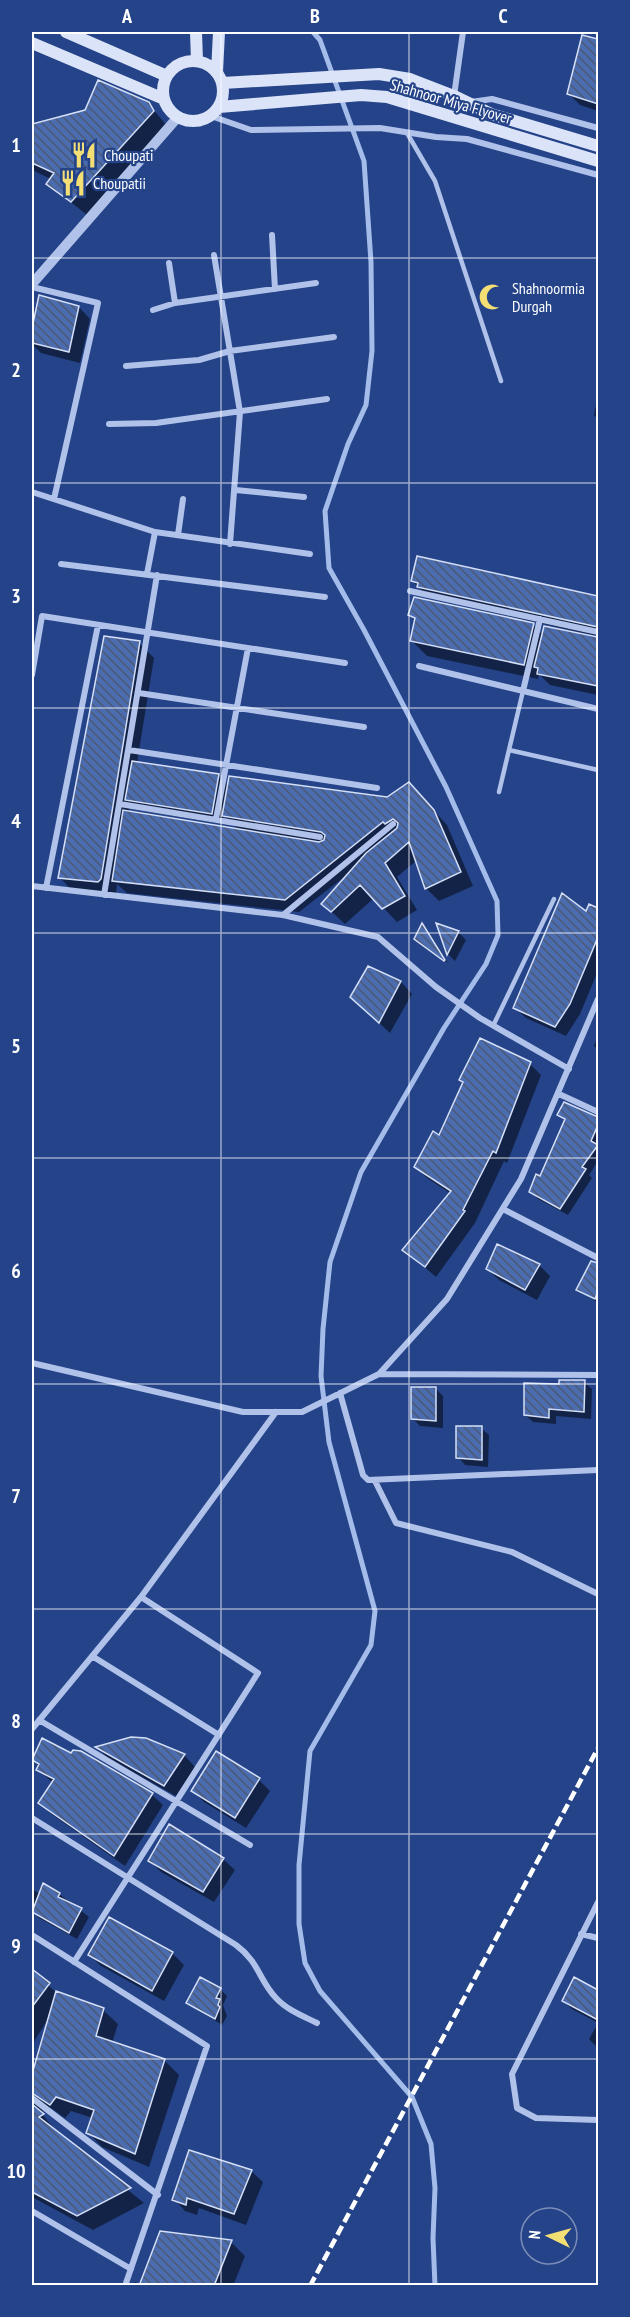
<svg xmlns="http://www.w3.org/2000/svg" width="630" height="2317" font-family="'PT Sans Narrow',sans-serif">
<defs>
<pattern id="building-back-hatch" width="6" height="6" patternUnits="userSpaceOnUse" patternTransform="scale(1.5)"><rect width="6" height="6" fill="#4c6cb0"/><path d="M-1 5l2 2M0 0l6 6M5-1l2 2" fill="none" stroke="#4c5974"/></pattern>
</defs>
<rect width="100%" height="100%" fill="#244388"/>
<!-- shadow -->
<path fill="#0007" fill-rule="evenodd" d="M583,36L598,41V111L580,105L569,94Z
M148,103L167,126L87,215L48,184L51,179L32,170V126L86,111Z
M41,297L79,307L90,319L80,363L41,353L32,344Z
M598,394V420L594,415Z
M418,558L598,597V636L430,598L412,581Z
M410,615L533,625L543,635L598,638V695L550,685L539,674L538,679L427,656L412,641L416,621Z
M139,643L154,658L137,763L218,776L229,786L388,799L422,798L447,825L473,886L439,901L426,888L417,860L397,877L417,910L397,922L374,898L345,924L323,904L348,874L299,912L127,893L117,884L116,894L75,893L60,878ZM130,803L138,810L223,824L224,816L239,830L129,812Z
M590,906L598,909V971L580,1014L566,1036L526,1018L515,1008Z
M422,926L429,932L448,963L424,946Z
M438,926L458,932L466,940L455,961L448,954Z
M368,968L401,982L412,994L390,1033L363,1008Z
M598,1036V1050L594,1046Z
M530,1064L541,1075L507,1163L504,1161L475,1223L436,1277L404,1250L450,1193L427,1178L416,1167L440,1137Z
M565,1104L598,1119V1161L589,1175L592,1178L568,1215L538,1199L531,1191L541,1179L566,1121L559,1115Z
M539,1265L550,1276L537,1300L499,1280L487,1269Z
M591,1265L598,1269V1303L578,1289Z
M584,1382L592,1389L591,1419L556,1416V1424L533,1422L525,1415L561,1386Z
M436,1389L443,1396V1428L420,1426L412,1418Z
M481,1428L489,1435L488,1467L465,1465L458,1457Z
M145,1739L184,1755L195,1767L176,1796L108,1758L98,1748Z
M42,1740L152,1795L163,1805L125,1866L50,1813L40,1802L53,1783L38,1769L39,1767L32,1759Z
M259,1780L270,1791L246,1828L204,1802L193,1791Z
M223,1859L235,1870L214,1902L161,1872L150,1861Z
M32,1889L40,1894H59L89,1917L77,1939L39,1918L32,1910Z
M109,1919L172,1953L184,1965L164,2001L101,1966L90,1955Z
M32,1971L58,1994L103,2010L118,2024L112,2043L164,2060L179,2075L149,2167L102,2147L88,2132L93,2118L71,2111L65,2118L51,2108L44,2107L42,2114L56,2131L144,2203L93,2230L32,2197V2079L51,2014L32,2045Z
M575,1979L598,1992V2048L589,2039L598,2023L572,2009L563,2001Z
M220,1989L227,1996L223,2005L227,2016L222,2025L188,2003Z
M251,2171L263,2182L246,2225L199,2208L197,2215L185,2211L174,2199Z
M231,2242L245,2256L233,2286H134L135,2282L141,2285Z"/>
<g fill="none" stroke-linecap="round" stroke-linejoin="round">
<!-- stream -->
<path stroke="#a4bcea" stroke-width="5" d="M313,32L320,40L364,161L371,262L372,351L366,405L348,444L325,511L329,568L364,630L446,787L497,901L498,935L486,964L444,1028L361,1172L330,1262L323,1329L321,1376L329,1442L375,1611L371,1645L310,1751L299,1865V1924L305,1963L320,1991L412,2097L431,2144L435,2188L433,2238L435,2286"/>
</g>
<!-- building -->
<path fill="url(#building-back-hatch)" stroke="#d4dff7" stroke-width="1.5" d="M582,35L598,39V104L567,94Z
M98,80L149,102L154,111L71,202L46,184L54,173L32,163V124L85,110Z
M39,295L79,306L69,352L32,343V328Z
M417,556L598,596V627L417,587L418,583L411,581Z
M414,597L534,623L524,665L410,641L415,618L408,615Z
M544,626L598,637V686L537,674L538,668L534,667Z
M104,636L140,641L101,879L98,882L58,878Z
M132,761L219,774L212,814L125,800Z
M229,776L387,797L409,782L434,810L461,872L425,889L409,842L385,863L405,896L382,909L360,885L331,912L321,904L366,853L397,828L398,823L393,819L385,824L383,822L285,900L112,881L123,810L319,842L324,840L325,835L321,832L222,816Z
M562,893L586,911L589,904L598,908V937L570,1004L555,1027L513,1008Z
M422,923L445,960L444,961L414,939Z
M436,923L459,931L447,955Z
M368,966L401,981L379,1023L350,997Z
M480,1038L531,1062L496,1153L493,1151L463,1210L465,1211L425,1267L402,1250L451,1191L414,1167L433,1131L439,1135L463,1082L459,1080Z
M564,1102L598,1117V1125L591,1141L598,1145L582,1167L586,1169L560,1209L529,1192L536,1174L540,1176L565,1119L557,1115Z
M497,1244L540,1264L525,1290L486,1269Z
M591,1261L598,1263V1291L595,1299L576,1290Z
M559,1380H585L584,1412L549,1409V1418L524,1415V1383L559,1384Z
M411,1387H436V1421L411,1419Z
M456,1426H482V1460L456,1458Z
M131,1737L146,1738L185,1754L164,1786L95,1747Z
M42,1738L71,1753L73,1750L81,1751L153,1793L114,1856L38,1803L54,1779L36,1770L39,1764L32,1760Z
M216,1751L260,1778L235,1818L191,1791Z
M169,1824L224,1858L203,1892L148,1861Z
M43,1883L60,1893L58,1897L82,1908L69,1933L32,1912Z
M109,1917L173,1952L152,1991L88,1955Z
M32,1969L50,1983L32,2007Z
M200,1977L221,1988L216,1998L220,1999L218,2005L220,2007L215,2019L186,2003Z
M574,1977L598,1990V2020L562,2001Z
M56,1991L104,2008L96,2036L165,2059L135,2154L86,2133L94,2110L56,2097L50,2105L32,2093V2074Z
M32,2104L44,2114L39,2117L131,2188L77,2216L32,2192Z
M189,2150L252,2170L234,2214L187,2198L186,2205L172,2200Z
M160,2231L232,2240L214,2286H139Z"/>
<g fill="none" stroke-linecap="round" stroke-linejoin="round">
<!-- service -->
<path stroke="#b0c2e9" stroke-width="4.5" d="M407,133L435,181L501,381
M509,750L598,770
M499,792L523,691
M493,1026L554,899"/>
<!-- minor -->
<path stroke="#b0c2e9" stroke-width="6" d="M454,96L463,32
M471,102L492,99L598,128
M211,116L251,130L380,128L436,137L467,139L598,175
M272,235L275,289
M214,255L240,412L230,544
M169,263L175,303
M32,287L98,303L54,499
M153,310L175,303L316,283
M126,366L199,360L230,351L334,337
M109,424L156,423L327,399
M236,490L304,497
M32,492L155,532
M178,535L183,499
M61,564L325,597
M147,574L155,532L310,554
M410,591L598,632
M419,666L598,709
M32,675L42,616L345,663
M523,691L540,619
M139,693L364,727
M129,750L377,788
M120,804L320,837
M216,819L248,648
M32,886L283,915L378,937L436,987L480,1018L569,1069
M46,888L98,625
M104,895L157,575
M283,915L393,824
M559,1094L598,1112
M503,1209L598,1258
M32,1363L243,1412H302L379,1374L447,1299L521,1179L598,999
M379,1374L598,1375
M340,1393L363,1475L368,1480L598,1470
M375,1481L396,1523L512,1552L598,1594
M92,1656L219,1735
M39,1720L250,1845
M32,1729L141,1597L276,1412
M32,1818L236,1945C259,1962 259,1980 276,1998C287,2010 303,2016 317,2023
M598,1902L512,2074L517,2108L536,2118L598,2120
M581,1934L598,1938
M32,1935L207,2046L125,2286
M74,1962L258,1673L141,1597
M32,2098L158,2195
M32,2211L131,2269"/>
<!-- tertiary -->
<path stroke="#b0c2e9" stroke-width="10" d="M32,284L177,118"/>
<!-- secondary -->
<path stroke="#dbe3f8" stroke-width="12" d="M66,32L167,76
M196,32L197,61
M32,43L164,99
M163 91a30 30 0 1 1 60 0a30 30 0 1 1-60 0Z
M217,72L219,32
M223,83L379,74L410,79L454,96L491,114L598,146
M219,107L361,95L387,97L598,161"/>
<!-- rail -->
<path stroke="#fff" stroke-width="4.5" stroke-dasharray="10 4.5" stroke-linecap="butt" d="M310,2286L598,1748"/>
</g>
<!-- grid -->
<path fill="none" stroke="#fff" stroke-width="1.5" stroke-opacity="0.55" d="M221,32V2286M409,32V2286M32,258H598M32,483H598M32,708H598M32,933H598M32,1158H598M32,1384H598M32,1609H598M32,1834H598M32,2059H598"/>
<!-- icons -->
<defs>
<g id="restaurant-bare" transform="scale(2.07)"><path d="M-5-6h1v4h1v-4h1v4h1v-4h1v5L-1.5 .5V6h-2V.5L-5-1ZM5-6V6H3V1.5H1.5Q1.5-4 5-6Z" fill="#f4df74" stroke="#244388" stroke-width="2.5" paint-order="stroke"/></g>
<g id="mosque-bare" transform="scale(2.07)"><path d="M3.5-4.9A6 6 0 1 0 3.5 4.9A5 5 0 1 1 3.5-4.9Z" fill="#f4df74" stroke="#244388" stroke-width="2.5" paint-order="stroke"/></g>
</defs>
<g fill-rule="evenodd">
<use href="#restaurant-bare" x="84" y="155"/>
<use href="#restaurant-bare" x="73" y="183"/>
<use href="#mosque-bare" x="492" y="297"/>
</g>
<g text-anchor="middle" dominant-baseline="central" stroke-width="4.5" stroke-linejoin="round" paint-order="stroke">
<!-- street labels -->
<g font-size="16" fill="#fff" stroke="#244388">
<text transform="translate(451 101) rotate(16)">Shahnoor Miya Flyover</text>
</g>
<!-- poi labels -->
<g font-size="16" fill="#fff" stroke="#244388" text-anchor="start">
<text x="104" y="155">Choupati</text>
<text x="93" y="183">Choupatii</text>
<text x="512" y="288">Shahnoormia<tspan x="512" dy="18">Durgah</tspan></text>
</g>
</g>
<!-- border -->
<rect width="630" height="2317" fill="none" stroke="#244388" stroke-width="66"/>
<!-- north arrow -->
<g transform="translate(549 2236) rotate(275)"><circle r="28" fill="#244388" stroke="#7c8eb8" stroke-width="1.5"/>
<path d="M0-4.5L10 22L0 15L-10 22Z" fill="#f4df74"/>
<text y="-9" font-size="16" font-weight="bold" text-anchor="middle" fill="#ffffff">N</text>
</g>
<rect x="33" y="33" width="564" height="2251" fill="none" stroke="#fff" stroke-width="2"/>
<g font-size="20" text-anchor="middle" font-weight="bold" fill="#fff">
<text x="127" y="23">A</text>
<text x="315" y="23">B</text>
<text x="503" y="23">C</text>
<text x="16" y="152">1</text>
<text x="16" y="377">2</text>
<text x="16" y="603">3</text>
<text x="16" y="828">4</text>
<text x="16" y="1053">5</text>
<text x="16" y="1278">6</text>
<text x="16" y="1503">7</text>
<text x="16" y="1728">8</text>
<text x="16" y="1953">9</text>
<text x="16" y="2178">10</text>
</g>
</svg>
